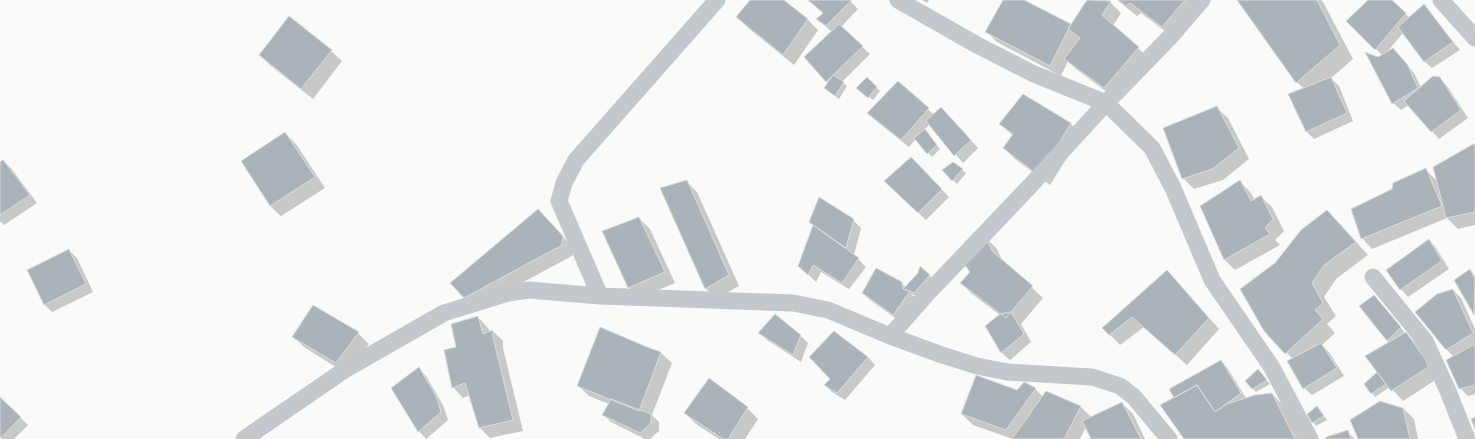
<svg xmlns="http://www.w3.org/2000/svg" width="1475" height="439" font-family="Overpass,sans-serif">
<rect width="100%" height="100%" fill="#fafaf8"/>
<!-- shadow -->
<path fill="#0003" d="M751,0H782L807,19L818,30L794,65L748,28L738,17Z
M809,0H849L858,9L841,27L870,54L842,82L847,86L839,99L829,91L828,83L806,57L832,32L817,19L824,14Z
M922,0H929L927,3Z
M1005,0H1022L1072,25L1088,0H1108L1121,13L1113,26L1149,58L1115,98L1076,69L1068,61L1061,76L997,42L986,31Z
M1117,0H1205L1173,37L1141,13L1137,16Z
M1239,0H1321L1323,2L1353,59L1331,78L1339,86L1353,121L1314,139L1307,132L1289,95L1304,89L1297,82Z
M1370,0H1390L1410,18L1424,6L1460,50L1432,68L1424,61L1403,33L1387,52L1393,49L1400,56L1414,73L1421,87L1439,78L1447,86L1468,118L1439,139L1409,105L1401,110L1393,103L1378,58L1382,55L1348,21Z
M331,51L342,61L313,99L271,66L260,55Z
M867,78L880,91L873,100L861,91Z
M898,82L934,115L949,116L978,148L963,163L930,124L924,130L940,149L932,157L916,139L909,147L876,121L868,113Z
M1023,95L1071,124L1082,134L1050,185L1015,159L1004,148L1013,136L1001,124Z
M1217,108L1228,118L1249,159L1223,180L1194,189L1183,178Z
M285,133L296,144L325,188L281,216L270,206Z
M1475,144V225L1458,229L1447,218L1372,249L1362,238L1393,190L1426,170L1438,182Z
M911,158L949,197L926,220L893,189Z
M3,161L11,168L37,203L4,225L0,221V163Z
M953,163L966,173L957,184L943,170Z
M686,181L697,192L739,286L716,299L706,289L661,188Z
M1240,181L1250,192L1255,200L1261,197L1272,207L1284,231L1275,240L1280,245L1235,270L1225,260L1202,206Z
M639,218L650,229L675,283L639,298L629,287Z
M853,220L861,228L854,255L866,267L849,289L821,272L816,282L807,273L813,226L810,222Z
M549,221L573,248L572,256L475,308L465,297Z
M1340,224L1368,255L1337,278L1324,297L1336,316L1327,324L1335,333L1322,345L1329,352L1344,376L1312,395L1304,388L1293,359L1265,331Z
M986,238L997,249L1002,260L1043,298L1021,324L1031,342L1010,360L1002,353L986,326L1000,315L972,294L961,283L972,272Z
M1429,240L1436,248L1449,269L1408,297L1401,289Z
M69,250L77,258L93,292L52,312L44,304Z
M920,268L933,279L918,296L911,294L917,300L901,322L870,300L863,293L901,283L906,287L919,273Z
M1470,270L1475,276V315L1455,280Z
M1177,282L1219,329L1187,365L1144,327L1120,345L1103,328Z
M1453,290L1461,298L1475,329V394L1468,396L1460,388L1454,357L1447,350Z
M1381,304L1405,333L1417,344L1440,377L1403,401L1390,387L1375,397L1372,393L1377,374L1390,343L1387,341Z
M478,317L488,328L490,332L493,331L503,341V348L523,431L490,438L480,428L470,395L463,398L453,387L457,348Z
M358,333L369,344L347,374L304,347L294,337Z
M760,333L800,335L808,343L801,362L767,340Z
M646,348L661,353L672,363L652,415L659,422V431L650,439H645L611,422L604,415L609,404L589,396L578,385Z
M868,357L875,365L845,400L832,392L825,385Z
M1221,361L1228,369L1246,398L1272,394L1285,407L1301,439H1185L1175,398Z
M418,368L426,376L443,405L448,420L426,439L419,431L393,388Z
M1261,374L1270,384L1256,392L1246,381Z
M1035,389L1043,397L1081,407L1091,417L1122,403L1133,414L1145,439H1092L1086,427L1080,439H1013L973,425L962,414L1017,391Z
M0,398L28,425L14,439H3L0,436Z
M747,408L758,419L745,439H719L696,424L685,413Z
M1403,408L1414,419L1418,439H1359Z
M1320,411L1327,420L1316,426L1313,422Z
M1348,432L1355,439H1327Z"/>
<!-- building -->
<path fill="#aab3b9" stroke="#dcdcda" d="M750,0H784L808,19L783,55L736,17Z
M808,0H851V1L826,26L816,19L823,13Z
M1003,0H1024L1071,24L1050,66L985,32Z
M1087,0L1111,1L1102,15L1139,47L1104,88L1064,59L1080,38L1068,29Z
M1118,0H1185L1162,27L1130,3L1126,6Z
M1237,0H1317L1340,45L1296,83Z
M1368,0H1392L1406,13L1375,50L1346,21Z
M1424,4L1453,42L1424,62L1398,27Z
M289,16L332,50L301,89L259,55Z
M839,24L863,46L826,82L804,57Z
M1393,48L1407,64L1418,88L1392,104L1365,52L1378,57Z
M833,75L844,82L835,96L824,88Z
M1433,76L1440,77L1461,110L1431,132L1404,101Z
M867,77L877,87L868,98L856,88Z
M1331,77L1347,113L1306,132L1288,94Z
M898,81L929,108L901,140L867,113Z
M1023,94L1071,123L1039,176L1003,148L1013,134L999,124Z
M1217,106L1239,148L1212,169L1182,179L1163,128Z
M941,107L971,140L954,156L926,121Z
M925,129L937,145L927,154L914,138Z
M285,132L315,177L270,206L241,161Z
M1475,143V212L1446,218L1433,167Z
M911,157L942,189L918,213L884,181Z
M3,160L30,195L0,215V162Z
M953,162L963,169L952,181L942,170Z
M1426,168L1442,206L1361,239L1351,209L1392,189L1393,183Z
M687,180L729,275L705,289L660,188Z
M1240,180L1251,201L1261,195L1273,219L1265,228L1270,234L1224,260L1200,206Z
M819,197L854,219L846,248L809,222Z
M538,209L563,236L562,245L464,298L450,283Z
M1327,210L1356,242L1324,265L1312,283L1323,303L1315,310L1323,319L1285,354L1264,331L1240,289L1275,263L1301,230Z
M639,217L665,272L628,288L602,231Z
M813,225L859,258L842,283L813,265L808,275L798,266Z
M986,237L992,251L1033,286L1006,318L960,283L970,272L964,264Z
M1429,239L1442,261L1400,290L1386,270Z
M69,249L86,284L44,305L27,270Z
M920,266L930,275L914,293L903,289L918,273Z
M876,268L902,282L903,289L910,291L893,315L862,293Z
M1470,269L1475,279L1474,315L1454,280Z
M1167,270L1209,318L1175,355L1132,317L1109,335L1102,328Z
M1453,289L1473,333L1446,350L1415,312L1437,294Z
M1374,295L1401,327L1387,341L1359,306Z
M313,305L359,332L336,363L292,337Z
M1011,312L1024,334L1001,353L985,326L1000,314Z
M775,314L801,335L793,355L758,333Z
M478,316L483,334L493,330V337L513,420L479,428L465,383L452,388L444,350L456,347L451,324Z
M600,327L647,347L661,352L639,411L577,386Z
M834,331L868,357L837,393L824,385L830,379L809,357Z
M1406,332L1430,366L1391,391L1365,356Z
M1321,343L1337,368L1303,389L1287,361Z
M1475,344V385L1459,389L1446,360Z
M1221,360L1241,393L1215,412L1197,385L1174,398L1169,389Z
M419,367L436,396L441,412L418,432L391,388Z
M1258,369L1267,380L1252,389L1245,381Z
M1377,372L1386,384L1371,394L1364,384Z
M976,375L1017,390L1024,382L1036,388L1006,430L961,414Z
M709,378L748,407L728,439H723L684,413Z
M1197,385L1215,412L1227,404L1255,395L1272,393L1295,439H1184L1160,405Z
M1046,391L1081,406L1064,439H1012Z
M0,397L21,417L1,438L0,437Z
M611,399L651,414V423L640,433L602,415Z
M1380,401L1403,408L1410,439H1358L1350,420Z
M1122,402L1141,439H1091L1082,421Z
M1317,406L1324,416L1312,423L1307,414Z
M1475,417V430L1471,419Z
M1348,430L1351,439H1326V437Z"/>
<g fill="none" stroke-linecap="round" stroke-linejoin="round">
<!-- minor -->
<path stroke="#c3c8cc" stroke-width="17" d="M1202,0L1171,36L1106,103L1152,148L1173,188L1212,280L1271,366L1310,439
M1441,0L1475,38
M1373,277L1425,341L1448,391L1467,439
M600,296L559,201L564,183L576,160L717,0
M890,336L927,294L1030,186L1106,103L1034,74L977,45L898,0
M244,439L346,369L444,313L508,293L529,290L600,296L793,303L828,310L890,336L942,355L977,366L1007,372L1092,377L1120,386L1134,397L1169,439"/>
</g>
</svg>
